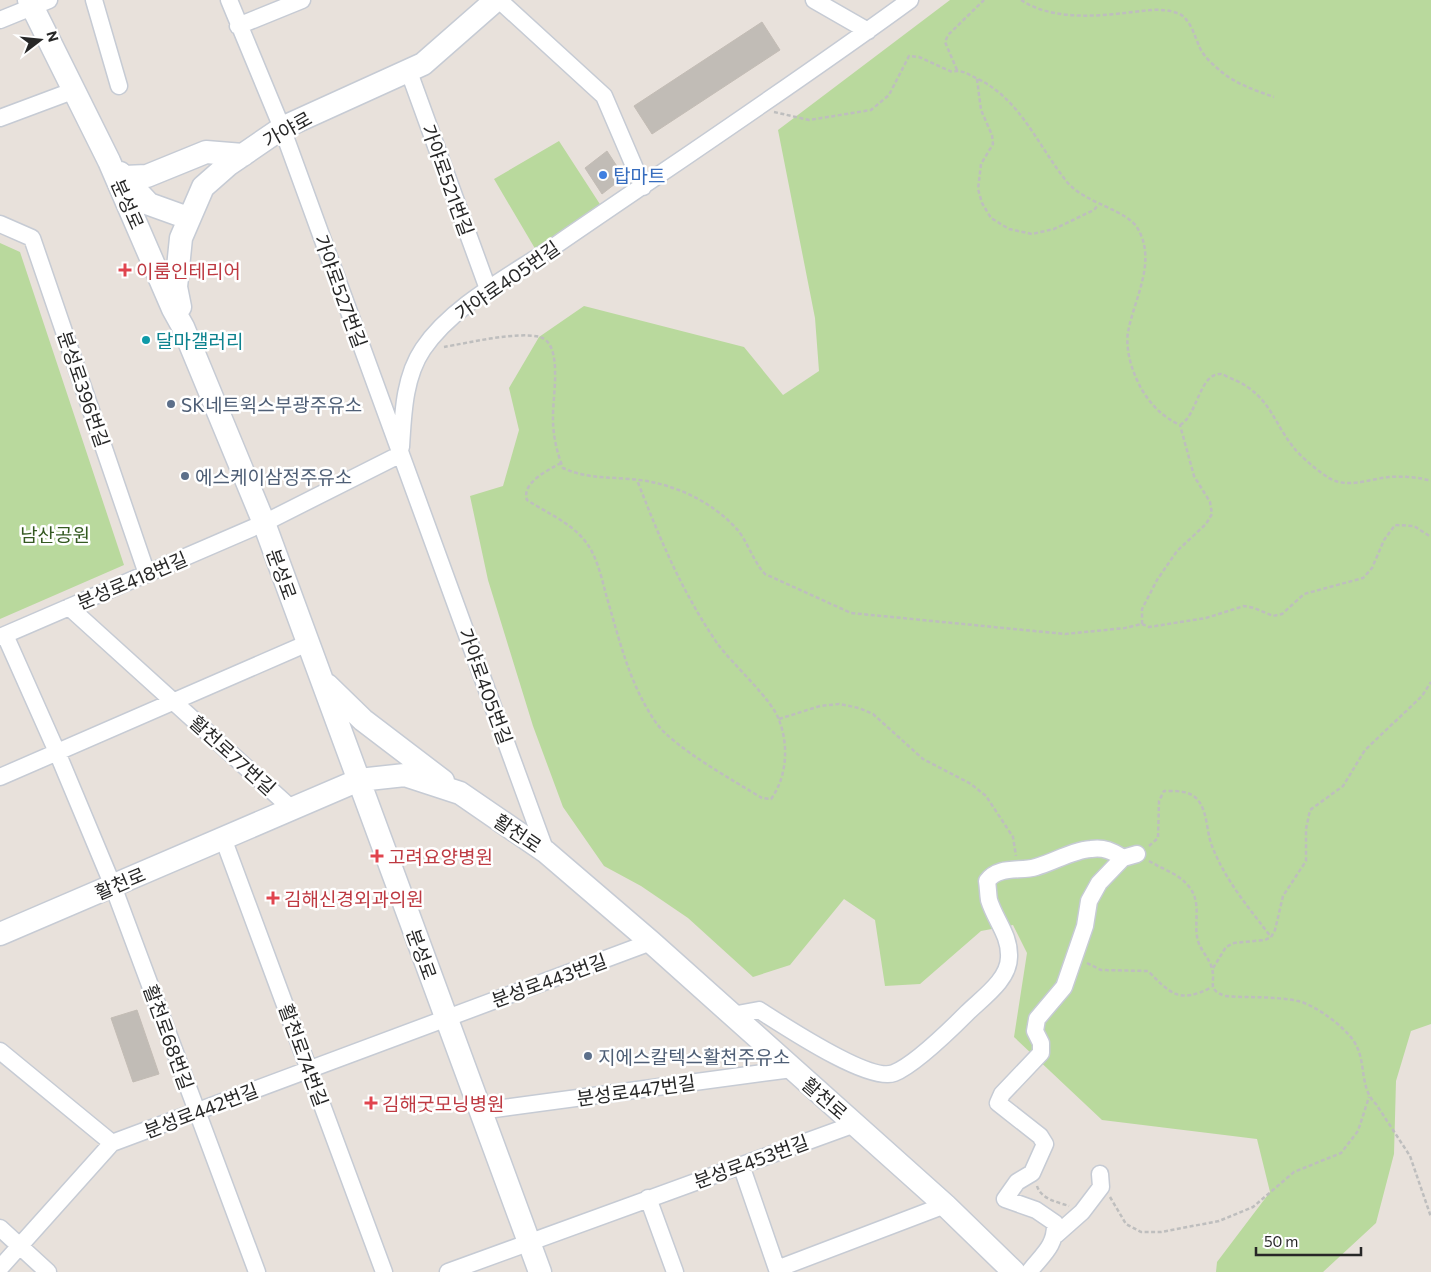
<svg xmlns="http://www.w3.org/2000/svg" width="1431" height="1272" font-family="Commissioner,'Noto Sans KR',sans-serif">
<rect width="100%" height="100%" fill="#e8e1db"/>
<!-- green -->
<path fill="#b9d99d" d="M950,0H1431V1024L1411,1031L1396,1081L1394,1154L1376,1223L1323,1272H1216L1217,1262L1270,1192L1257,1139L1102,1120L1014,1037L1027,953L1013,925L981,931L920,984L885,986L875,920L844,899L790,965L753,977L688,918L641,886L604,866L563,807L533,726L488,580L470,496L503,486L519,430L509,388L539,337L584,306L744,347L783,395L819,371L815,318L778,130Z
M559,141L605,212L540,257L494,179Z
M0,243L20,252L124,565L0,619Z"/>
<!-- building -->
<path fill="#c1bcb6" stroke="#c3bcb5" d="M762,22L780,50L652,134L634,106Z
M607,151L624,177L602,194L585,168Z
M137,1010L159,1074L133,1082L111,1018Z"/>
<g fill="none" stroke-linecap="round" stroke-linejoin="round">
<!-- street casing -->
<g stroke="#c6cbd4" stroke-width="19">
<path id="street" d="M94,0L119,86
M229,0L282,128L546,852
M499,0L604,96L643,187
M814,0L868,31
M0,20L49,0
M238,26L302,0
M409,72L488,289
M0,118L75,90
M0,224L32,238L147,574
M401,447C403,415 404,377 423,349C453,304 516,273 559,243C677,162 795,84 910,0
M69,607L292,809
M5,635L57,752L113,886L257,1272
M0,637L264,523L401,454
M0,777L308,643
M223,838L384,1272
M732,1015L759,1010C783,1025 869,1083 894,1073C914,1065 951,1029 967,1013C982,998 1009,980 1009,957C1010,935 995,920 989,900C988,894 988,887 987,881C999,865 1020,872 1036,867C1054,862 1073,850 1091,849C1104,847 1112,851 1123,858
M0,1051L112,1143
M480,1111L792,1069
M741,1165L778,1272
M648,1198L675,1272
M0,1228L48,1272
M1056,1235L1082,1212L1101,1187L1100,1174
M0,1268L112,1143L651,942
M777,1269L945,1205
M448,1272L855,1124
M1029,1272C1042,1255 1056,1246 1055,1223L1036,1210L1005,1199L1017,1182L1032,1173L1045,1144L1040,1136L998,1103L1002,1094L1041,1053V1043L1035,1031L1037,1019L1064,987L1085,926L1089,901L1099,883L1123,858L1137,854"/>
</g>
<!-- secondary casing -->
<g stroke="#c6cbd4" stroke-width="25">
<path id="secondary" d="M29,0L109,161L173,309L183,327L264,523L540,1272
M120,173L149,204L188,218
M124,177L147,176L206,152L243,155
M180,307L176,287L181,238L203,187L228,165L282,128L423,64L496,0
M327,685L363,720L443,781
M0,934L359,780L405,775L460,793L546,852L651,942L945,1205L1014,1272"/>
</g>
<!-- path -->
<path stroke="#bebebe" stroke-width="2.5" stroke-dasharray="4 2.5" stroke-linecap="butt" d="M1021,0C1050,19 1091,17 1125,13C1143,11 1160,7 1177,13C1191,17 1195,39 1201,50C1205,57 1211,63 1217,68C1233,83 1254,90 1274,97
M957,70L945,42L948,35L984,0
M977,79L981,110L992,135L993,144L981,164L978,189L982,203L991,218L1009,229L1032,234L1054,229L1094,210L1098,205
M774,112L809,120L871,110L889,95L909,56L919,57L952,72C961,69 968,74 976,78C1020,98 1038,146 1067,182C1084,203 1128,210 1138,229C1157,262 1134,299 1128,332C1125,351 1133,374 1142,390C1152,406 1163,417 1180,425
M444,347C467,343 518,331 540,337C564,344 552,399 553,419C553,436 557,453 563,468C584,478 606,477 630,479C669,482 707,498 735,527C747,539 752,560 765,574L851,613L1065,634L1125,628L1142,624L1149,627L1206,618L1244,606L1254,608L1273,616L1282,614L1304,594L1363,578L1372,568L1384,540L1395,525L1414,526L1431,537
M1180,425C1198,415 1199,373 1221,374C1225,375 1231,379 1235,380C1270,396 1273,422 1294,448C1303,459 1318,471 1329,478C1347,489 1370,479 1389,477C1403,476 1418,477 1431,481
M561,463C548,470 521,483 527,500C547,513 574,524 588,545C598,560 602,580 607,598C620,642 630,686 657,724C675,748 734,781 762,798L771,799C787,777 789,745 779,720C772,699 732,664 717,643C681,590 660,539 637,480
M1142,624V609L1157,580L1177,551L1206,524L1212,514L1210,502L1194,476L1180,425
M779,719L820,706L839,704L859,708L873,714L923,759L971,784L986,796L1013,837L1016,856
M1149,846L1158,838L1159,801L1164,791C1174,791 1189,790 1197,799C1208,811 1206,831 1212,846C1225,880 1249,908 1271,937
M1149,861C1164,870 1180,874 1190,888C1202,904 1193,924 1198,941C1201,951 1210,959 1212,969C1216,983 1206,989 1225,996C1249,998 1275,996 1298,1001C1316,1005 1350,1030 1357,1047C1366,1066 1360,1089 1376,1104L1410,1156L1431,1217
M1087,963L1101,970L1148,971C1171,994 1179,1004 1212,987
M1213,968L1226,947L1234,943L1265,940L1271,937L1275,930L1283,896L1306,861V829L1310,810L1343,786L1365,750L1422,696L1431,682
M1037,1186C1041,1199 1057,1202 1069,1206
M1110,1197L1126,1224L1141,1232H1161L1219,1221L1253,1207L1294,1172L1341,1153L1358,1131L1369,1097"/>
<!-- street -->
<use href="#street" stroke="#fff" stroke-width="16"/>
<!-- secondary -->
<use href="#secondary" stroke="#fff" stroke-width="22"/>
</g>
<!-- markers -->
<circle fill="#3f7fe0" stroke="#fff" stroke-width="2" cx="603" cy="175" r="5"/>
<g fill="#e0444e" stroke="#fff" stroke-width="2">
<path d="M122.5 262.5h5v5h5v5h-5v5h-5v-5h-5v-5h5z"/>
<path d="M374.5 848.5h5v5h5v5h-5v5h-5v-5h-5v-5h5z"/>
<path d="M270.5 890.5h5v5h5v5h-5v5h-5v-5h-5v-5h5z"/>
<path d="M368.5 1095.5h5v5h5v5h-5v5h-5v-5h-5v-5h5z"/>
</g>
<circle fill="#0f9aa8" stroke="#fff" stroke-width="2" cx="146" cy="340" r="5"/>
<g fill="#5c6f8a" stroke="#fff" stroke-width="2">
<circle cx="171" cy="404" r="5"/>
<circle cx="185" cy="476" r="5"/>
<circle cx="588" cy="1056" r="5"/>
</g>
<g text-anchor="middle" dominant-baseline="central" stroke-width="5" stroke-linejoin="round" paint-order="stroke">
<!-- street labels -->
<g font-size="19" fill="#272727" stroke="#fff">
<text transform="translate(287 129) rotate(-29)">가야로</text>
<text transform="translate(448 180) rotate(70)">가야로521번길</text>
<text transform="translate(128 204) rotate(66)">분성로</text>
<text transform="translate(507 280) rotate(-35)">가야로405번길</text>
<text transform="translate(341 291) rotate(70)">가야로527번길</text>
<text transform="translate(84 389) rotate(71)">분성로396번길</text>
<text transform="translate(282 574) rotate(70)">분성로</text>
<text transform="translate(132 580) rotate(-23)">분성로418번길</text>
<text transform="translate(486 686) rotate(70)">가야로405번길</text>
<text transform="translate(233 755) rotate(42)">활천로77번길</text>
<text transform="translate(518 833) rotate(34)">활천로</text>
<text transform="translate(120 883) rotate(-23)">활천로</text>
<text transform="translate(422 954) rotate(70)">분성로</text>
<text transform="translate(549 980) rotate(-20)">분성로443번길</text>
<text transform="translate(169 1037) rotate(70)">활천로68번길</text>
<text transform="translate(304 1055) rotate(70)">활천로74번길</text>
<text transform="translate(636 1090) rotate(-8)">분성로447번길</text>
<text transform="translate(825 1098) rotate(41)">활천로</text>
<text transform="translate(201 1110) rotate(-21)">분성로442번길</text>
<text transform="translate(751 1161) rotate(-20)">분성로453번길</text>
</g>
<!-- shop labels -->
<g font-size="19" fill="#366cbe" stroke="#fff" text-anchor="start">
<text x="613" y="175">탑마트</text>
</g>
<!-- health labels -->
<g font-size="19" fill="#be3a42" stroke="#fff" text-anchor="start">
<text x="136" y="270">이룸인테리어</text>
<text x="388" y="856">고려요양병원</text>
<text x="284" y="898">김해신경외과의원</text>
<text x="382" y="1103">김해굿모닝병원</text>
</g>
<!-- culture labels -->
<g font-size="19" fill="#0d838f" stroke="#fff" text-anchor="start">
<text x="156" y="340">달마갤러리</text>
</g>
<!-- service labels -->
<g font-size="19" fill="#4e5e75" stroke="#fff" text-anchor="start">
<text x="181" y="404">SK네트윅스부광주유소</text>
<text x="195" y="476">에스케이삼정주유소</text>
<text x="598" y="1056">지에스칼텍스활천주유소</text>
</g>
<!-- park labels -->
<g font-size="19" fill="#355a22" stroke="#fff">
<text x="55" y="534">남산공원</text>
</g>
</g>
<!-- north arrow -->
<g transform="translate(40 40) rotate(74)" stroke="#ffffff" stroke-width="4" paint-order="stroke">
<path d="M0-4L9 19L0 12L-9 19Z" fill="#272727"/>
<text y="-8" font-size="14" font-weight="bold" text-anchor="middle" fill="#272727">N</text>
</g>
<!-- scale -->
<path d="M1256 1247v8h105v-8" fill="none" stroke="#272727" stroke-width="2.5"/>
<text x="1264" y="1247" font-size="15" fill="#272727" stroke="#ffffff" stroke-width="4" paint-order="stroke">50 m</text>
</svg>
